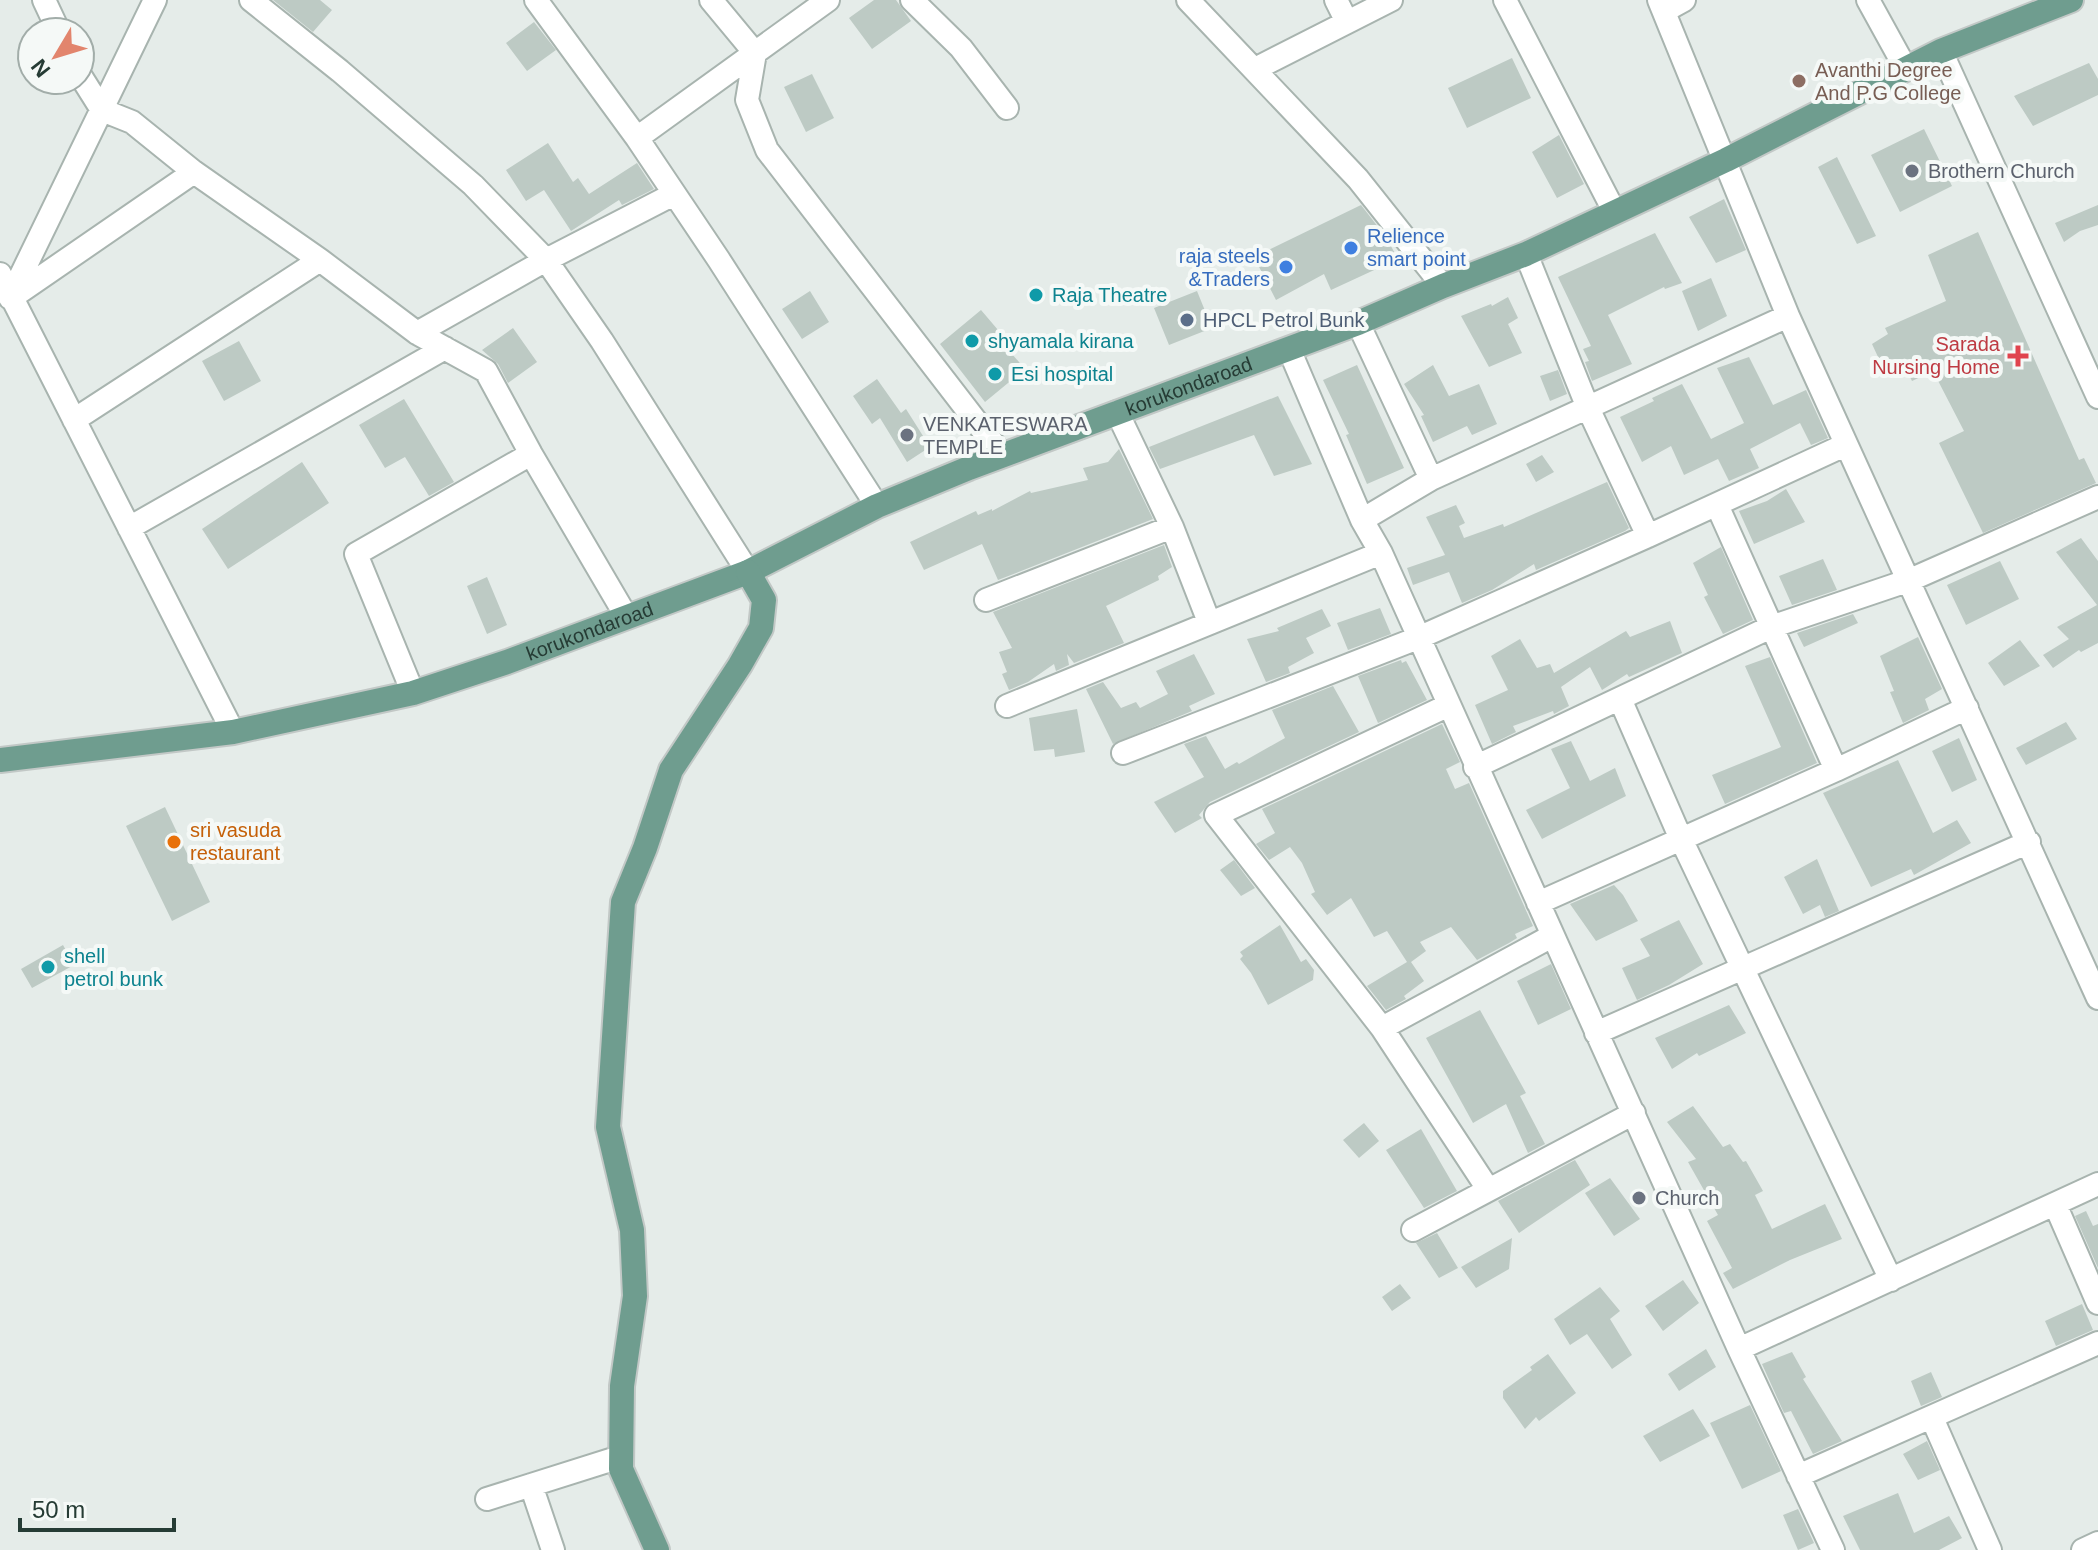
<svg xmlns="http://www.w3.org/2000/svg" width="2098" height="1550" font-family="Arial,sans-serif">
<rect width="100%" height="100%" fill="#e5ece9"/>
<!-- building -->
<path fill="#bdcac4" d="M273,0H320L332,10L313,32Z
M874,0H896L911,21L872,49L849,18Z
M534,22L556,50L527,71L506,43Z
M1512,58L1531,98L1467,128L1448,88Z
M2089,63L2098,79V95L2033,126L2014,96Z
M812,74L834,118L806,132L784,87Z
M1924,129L1952,186L1900,212L1871,155Z
M1559,135L1584,184L1557,198L1532,152Z
M548,143L573,182L578,178L589,194L637,163L654,189L622,205L619,200L571,231L544,190L526,201L506,170Z
M1837,157L1876,236L1857,244L1818,167Z
M1724,199L1746,250L1716,263L1689,217Z
M1361,205L1386,237L1398,259L1331,290L1324,274L1276,300L1254,257Z
M2098,205V225L2080,231L2064,242L2055,223Z
M1978,232L2079,460L2084,458L2096,483L1983,533L1939,443L1964,431L1933,371L1912,381L1903,363L1885,372L1872,344L1888,334L1885,328L1946,301L1928,255Z
M1655,233L1682,283L1665,289L1664,287L1608,315L1632,364L1592,381L1585,362L1589,361L1583,349L1591,346L1558,277Z
M1711,278L1727,316L1698,331L1682,291Z
M810,291L829,322L802,339L782,309Z
M1197,291L1212,328L1169,345L1154,308Z
M1508,297L1518,318L1508,324L1522,353L1489,367L1461,316L1491,304L1492,306Z
M981,310L1004,337L1000,340L1025,369L985,402L940,344Z
M513,328L537,362L508,383L498,364L482,350Z
M239,341L261,381L224,401L202,361Z
M1749,357L1773,405L1806,390L1828,438L1811,445L1800,423L1750,449L1759,468L1729,481L1718,459L1684,475L1671,446L1642,462L1620,417L1654,401L1652,398L1682,384L1711,439L1744,423L1717,368Z
M1357,365L1404,468L1367,484L1346,435L1349,434L1323,380Z
M1433,365L1449,396L1479,384L1497,424L1472,435L1467,426L1433,442L1421,416L1424,415L1404,384Z
M1558,370L1567,394L1550,401L1540,376Z
M877,379L901,413L906,409L930,447L907,462L880,418L872,424L853,396Z
M1278,396L1312,464L1274,476L1254,435L1160,469L1149,447Z
M404,399L454,482L429,496L405,457L385,468L359,425Z
M1119,449L1153,519L998,580L982,544L924,570L910,542L976,511L978,515L992,509V511L1030,491L1031,493L1088,480L1083,468L1108,462Z
M1542,455L1554,472L1536,482L1526,464Z
M302,462L329,503L228,569L202,529Z
M1607,482L1629,528L1625,531L1536,570L1534,564L1492,590L1462,603L1449,572L1413,585L1407,568L1445,555L1426,517L1456,505L1465,523L1459,526L1464,538L1503,524L1504,527Z
M1786,489L1805,522L1754,544L1739,511L1767,501Z
M2081,538L2098,561V643L2081,652L2079,650L2053,668L2043,655L2069,639L2057,627L2097,605L2056,552Z
M1164,545L1172,567L1158,576L1159,580L1106,606L1124,643L1074,663L1067,654L1069,665L1056,671L1054,664L1028,682L1009,690L1002,674L1007,672L999,652L1012,648L993,612Z
M1721,547L1753,620L1723,634L1704,597L1708,595L1693,563Z
M1823,559L1837,590L1792,605L1779,576Z
M2000,561L2019,599L1966,625L1947,585Z
M487,577L507,625L487,634L467,586Z
M1380,608L1391,634L1348,650L1337,623Z
M1322,609L1331,626L1306,638L1314,653L1288,667L1290,673L1266,682L1247,639L1279,631L1277,628Z
M1853,614L1858,623L1804,647L1797,633Z
M1670,621L1682,653L1629,677L1627,674L1602,690L1590,667L1561,687L1569,706L1554,714L1553,711L1513,726L1516,732L1492,744L1475,705L1508,690L1491,656L1520,639L1537,668L1550,664L1554,673L1626,631L1630,637Z
M1918,637L1942,689L1925,699L1929,710L1903,723L1890,692L1894,691L1880,656Z
M2020,640L2040,666L2004,686L1988,663Z
M1194,654L1215,694L1189,706L1192,711L1113,744L1086,689L1103,682L1121,708L1136,702L1140,708L1168,694L1156,671Z
M1770,657L1817,763L1725,804L1712,775L1781,747L1745,666Z
M1401,660L1402,663L1406,661L1427,700L1378,723L1358,676Z
M1333,686L1359,732L1210,802L1199,815L1202,818L1175,833L1154,802L1204,777L1184,744L1206,736L1225,769L1237,762L1239,764L1285,738L1272,710Z
M1077,709L1085,752L1055,757L1054,749L1034,751L1029,718Z
M2066,722L2077,739L2026,765L2016,748Z
M1442,724L1460,762L1446,769L1455,789L1469,783L1533,926L1515,934L1517,938L1509,943L1477,960L1451,927L1420,942L1426,951L1411,962L1424,981L1404,996L1406,999L1386,1010L1367,986L1407,962L1387,931L1374,937L1351,898L1327,915L1311,894L1315,892L1302,863L1290,847L1269,860L1256,844L1275,833L1262,809Z
M1959,738L1977,780L1952,792L1932,751Z
M1571,741L1590,781L1615,768L1626,796L1542,839L1526,810L1570,788L1551,749Z
M1898,760L1933,833L1957,820L1971,843L1914,875L1911,869L1871,887L1823,793Z
M165,807L210,902L172,921L126,826Z
M1817,859L1839,911L1825,917L1820,905L1803,914L1784,877Z
M1234,860L1255,888L1241,896L1220,870Z
M1614,885L1623,895L1638,921L1596,941L1570,904Z
M1679,920L1703,964L1669,985L1637,1000L1622,968L1650,956L1640,939Z
M1280,925L1301,962L1306,959L1314,970L1313,980L1268,1005L1251,973L1240,959L1243,956L1240,952Z
M63,945L74,965L32,988L21,969Z
M1551,964L1571,1009L1538,1025L1517,981Z
M1729,1005L1746,1033L1699,1056L1697,1053L1672,1069L1655,1038Z
M1480,1010L1526,1093L1520,1096L1545,1144L1528,1153L1506,1104L1473,1123L1426,1038Z
M1693,1106L1723,1147L1730,1144L1743,1162L1746,1161L1763,1191L1755,1195L1772,1229L1825,1204L1842,1239L1790,1260L1733,1289L1723,1273L1732,1268L1707,1221L1718,1215L1688,1162L1696,1159L1667,1122Z
M1364,1123L1379,1141L1359,1158L1343,1140Z
M1421,1129L1457,1191L1424,1208L1386,1150Z
M1575,1160L1590,1185L1519,1233L1498,1201Z
M1610,1178L1640,1219L1614,1236L1585,1193Z
M2086,1211L2093,1226L2098,1224V1268L2075,1216Z
M1437,1233L1458,1268L1439,1278L1416,1243Z
M1512,1238L1509,1269L1476,1288L1461,1267Z
M1683,1280L1699,1303L1663,1331L1645,1306Z
M1400,1284L1411,1298L1392,1311L1382,1297Z
M1600,1287L1620,1311L1610,1319L1632,1355L1612,1369L1587,1334L1570,1345L1554,1319Z
M2082,1304L2093,1330L2056,1346L2045,1321Z
M1706,1349L1716,1367L1679,1391L1668,1374Z
M1792,1352L1806,1377L1803,1379L1842,1441L1813,1454L1791,1411L1784,1413L1762,1364Z
M1548,1354L1576,1393L1539,1421L1536,1417L1525,1429L1503,1398V1391L1532,1370L1530,1367Z
M1931,1372L1942,1397L1921,1406L1911,1381Z
M1750,1405L1781,1471L1742,1489L1710,1423Z
M1693,1409L1710,1436L1660,1462L1643,1436Z
M1927,1441L1940,1470L1918,1480L1903,1454Z
M1898,1493L1914,1533L1949,1516L1962,1538L1939,1550H1860L1843,1516Z
M1798,1509L1814,1543L1798,1550L1783,1515Z"/>
<g fill="none" stroke-linecap="round" stroke-linejoin="round">
<!-- minor casing -->
<g stroke="#a8b4af" stroke-width="26">
<path id="minor" d="M44,0L59,32
M251,0L340,71L473,185L546,260L602,341L748,572
M536,0L637,138L719,260L877,506
M711,0L755,53L747,100L767,150L1002,455
M912,0L961,48L1007,108
M1188,0L1358,179L1443,286
M1336,0L1347,22
M1505,0L1614,211
M1659,0L1788,316L2098,998
M1868,0L1906,69
M1664,11L1684,0
M1941,51L2098,397
M1255,69L1391,0
M80,75L102,110L132,122L194,172L320,260L417,333L486,371L531,454L626,616
M637,138L828,0
M1526,254L1588,408L1648,536
M0,274L233,732
M10,298L155,0
M11,298L194,172
M1358,323L1431,479
M417,333L546,260L674,194
M1289,349L1362,520L1381,553L1739,1349L1833,1550
M1117,412L1172,527L1209,622
M74,420L320,260
M1717,505L1836,770
M1362,520L1431,479L1788,316
M129,528L445,348
M986,600L1172,527
M413,693L356,554L531,454
M1620,699L1681,839L1891,1280
M1449,705L1216,815L1382,1028L1488,1189
M1007,706L1381,553
M1123,753L1418,638L1648,536L1845,445
M1475,767L1771,627L1910,580L2098,497
M1538,903L1836,770L1967,708
M1382,1028L1552,936
M1596,1033L2029,842
M2055,1204L2098,1303
M1413,1230L1634,1113
M1739,1349L2098,1184
M1932,1418L1990,1550
M1798,1476L2098,1343
M531,1485L553,1550
M487,1499L620,1457
M2083,1550L2098,1543"/>
</g>
<!-- major casing -->
<g stroke="#c2c8c6" stroke-width="28">
<g id="major">
<path id="s1" d="M0,760L233,732L413,693L507,662L748,572L877,506L969,468L1358,323L1443,286L1526,254L1726,160L1941,51L2071,0"/>
<path d="M657,1550L621,1469L622,1386L635,1296L632,1230L608,1127L623,902L645,848L671,770L740,665L761,628L764,600L748,572"/>
</g>
</g>
<!-- minor -->
<use href="#minor" stroke="#fff" stroke-width="22"/>
<!-- major -->
<use href="#major" stroke="#6f9d8f" stroke-width="24"/>
</g>
<!-- markers -->
<circle fill="#8d6e63" stroke="#f5f9f7" stroke-width="3" cx="1799" cy="81" r="8"/>
<g fill="#6b7280" stroke="#f5f9f7" stroke-width="3">
<circle cx="1912" cy="171" r="8"/>
<circle cx="907" cy="435" r="8"/>
<circle cx="1639" cy="1198" r="8"/>
</g>
<g fill="#3f7fe0" stroke="#f5f9f7" stroke-width="3">
<circle cx="1351" cy="248" r="8"/>
<circle cx="1286" cy="267" r="8"/>
</g>
<g fill="#0f9aa8" stroke="#f5f9f7" stroke-width="3">
<circle cx="1036" cy="295" r="8"/>
<circle cx="972" cy="341" r="8"/>
<circle cx="995" cy="374" r="8"/>
<circle cx="48" cy="967" r="8"/>
</g>
<circle fill="#5c6f8a" stroke="#f5f9f7" stroke-width="3" cx="1187" cy="320" r="8"/>
<path fill="#e0444e" stroke="#f5f9f7" stroke-width="3" d="M2014 344h8v8h8v8h-8v8h-8v-8h-8v-8h8z"/>
<circle fill="#e8710a" stroke="#f5f9f7" stroke-width="3" cx="174" cy="842" r="8"/>
<g text-anchor="middle" dominant-baseline="central" stroke-width="8" stroke-linejoin="round" paint-order="stroke">
<!-- education labels -->
<g font-size="20" fill="#785e54" stroke="#f5f9f7" text-anchor="start">
<text x="1815" y="70">Avanthi Degree<tspan x="1815" dy="23">And P.G College</tspan></text>
</g>
<!-- worship labels -->
<g font-size="20" fill="#5b616d" stroke="#f5f9f7" text-anchor="start">
<text x="1928" y="171">Brothern Church</text>
<text x="923" y="424">VENKATESWARA<tspan x="923" dy="23">TEMPLE</tspan></text>
<text x="1655" y="1198">Church</text>
</g>
<!-- shop labels -->
<g font-size="20" fill="#366cbe" stroke="#f5f9f7" text-anchor="start">
<text x="1367" y="236">Relience<tspan x="1367" dy="23">smart point</tspan></text>
<text x="1270" y="256" text-anchor="end">raja steels<tspan x="1270" dy="23">&amp;Traders</tspan></text>
</g>
<!-- culture labels -->
<g font-size="20" fill="#0d838f" stroke="#f5f9f7" text-anchor="start">
<text x="1052" y="295">Raja Theatre</text>
<text x="988" y="341">shyamala kirana</text>
<text x="1011" y="374">Esi hospital</text>
<text x="64" y="956">shell<tspan x="64" dy="23">petrol bunk</tspan></text>
</g>
<!-- service labels -->
<g font-size="20" fill="#4e5e75" stroke="#f5f9f7" text-anchor="start">
<text x="1203" y="320">HPCL Petrol Bunk</text>
</g>
<!-- health labels -->
<g font-size="20" fill="#be3a42" stroke="#f5f9f7" text-anchor="end">
<text x="2000" y="344">Sarada<tspan x="2000" dy="23">Nursing Home</tspan></text>
</g>
<!-- street labels -->
<g font-size="20" fill="#263c35" stroke="#f5f9f7">
<text stroke="none"><textPath href="#s1" startOffset="1254">korukondaroad</textPath></text>
<text stroke="none"><textPath href="#s1" startOffset="606">korukondaroad</textPath></text>
</g>
<!-- food labels -->
<g font-size="20" fill="#c56008" stroke="#f5f9f7" text-anchor="start">
<text x="190" y="830">sri vasuda<tspan x="190" dy="23">restaurant</tspan></text>
</g>
</g>
<!-- north arrow -->
<g transform="translate(56 56) rotate(232)"><circle r="38" fill="#f5f9f7" stroke="#a2ada9" stroke-width="2"/>
<path d="M0-6L14 30L0 20L-14 30Z" fill="#e2856d"/>
<text y="-12" font-size="22" font-weight="bold" text-anchor="middle" fill="#263c35">N</text>
</g>
<!-- scale -->
<path d="M20 1518v12h154v-12" fill="none" stroke="#263c35" stroke-width="4"/>
<text x="32" y="1518" font-size="24" fill="#263c35" stroke="#f5f9f7" stroke-width="6" paint-order="stroke">50 m</text>
</svg>
